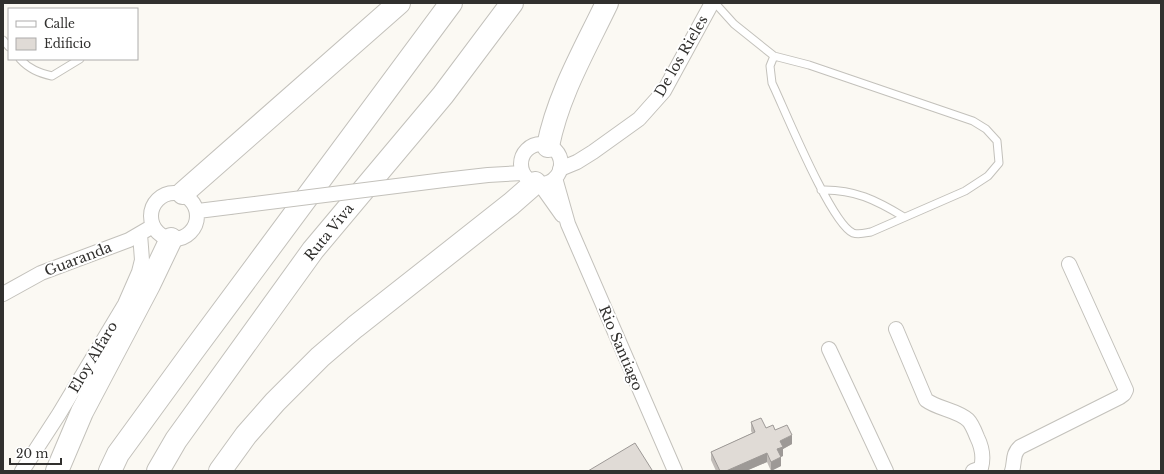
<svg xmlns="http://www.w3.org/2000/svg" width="1164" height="474" font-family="'Libre Baskerville',serif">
<rect width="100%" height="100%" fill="#fbf9f3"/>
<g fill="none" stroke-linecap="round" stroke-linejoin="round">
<!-- service casing -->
<g stroke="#c3c1bb" stroke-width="9">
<path id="service" d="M715,3L734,24L774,56L809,65L973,121L986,129L997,141L999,163L988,176L965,191L871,232C865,233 859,235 853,233C831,224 784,108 772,83L770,66L774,56
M3,40L9,47
M20,59C29,69 39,73 52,76L80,59
M821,190C854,189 876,200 904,217"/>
</g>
<!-- minor casing -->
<g stroke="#c3c1bb" stroke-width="16">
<path id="minor" d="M521 164a20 20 0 1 1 40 0a20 20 0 1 1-40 0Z
M560,169L577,162L593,152L639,119L664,91L712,3
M555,178L568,224L675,471
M444,180L488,175L523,173
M540,184L562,215
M151 216a23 23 0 1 1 46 0a23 23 0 1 1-46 0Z
M198,211L230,207
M3,294L41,273L129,240L153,226
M896,329L926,400C938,409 957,410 968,420C972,424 975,432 977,437C982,447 984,457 981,468L973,471
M829,349L886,471
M22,471L59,414L125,304L139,272L142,260L140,234
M1012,471C1015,462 1012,454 1020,447L1120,397L1124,394L1126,390L1069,264"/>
</g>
<!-- trunk casing -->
<g stroke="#c3c1bb" stroke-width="24">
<path id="trunk" d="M548,146C558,95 585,49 607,3
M183,193L399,3
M57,471L82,412L149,285L171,239
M110,471L118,454L193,351L451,3
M158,471L176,440L313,250L443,95L512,3
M220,471L246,435L275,402L320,357L355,327L511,204L535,183"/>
</g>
<!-- service -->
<use href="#service" stroke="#fff" stroke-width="7"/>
<!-- minor -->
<use href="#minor" stroke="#fff" stroke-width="14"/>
<!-- trunk -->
<use href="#trunk" stroke="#fff" stroke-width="22"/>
<!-- minor-bridge casing -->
<g stroke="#c3c1bb" stroke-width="16" stroke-linecap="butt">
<path id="minor-bridge" d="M230,207L444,180"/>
</g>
<!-- minor-bridge -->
<use href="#minor-bridge" stroke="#fff" stroke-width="14"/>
</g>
<!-- wall -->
<path fill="#c1bcb8" d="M751,422L766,428L775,430L792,444L783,449V456L781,457V466L771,471L767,462L746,471H716L711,460V452L752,433L751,431Z"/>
<!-- shaded-wall -->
<path fill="#9d9996" d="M792,435V444L783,449V456L777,458V449L780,441Z
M767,453V462L746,471H726Z
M781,457V466L771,471V462Z"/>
<!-- building -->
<path fill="#e0dbd6" stroke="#9d9996" d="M761,418L766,428L773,425L775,430L787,425L792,435L780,441L783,447L777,449L781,457L771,462L767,453L726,471H720L711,452L755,432L751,422Z
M635,443L652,470L651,471H588Z"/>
<g text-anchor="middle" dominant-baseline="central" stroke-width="4" stroke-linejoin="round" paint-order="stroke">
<!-- street labels -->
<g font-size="14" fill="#31302e" stroke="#fff">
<text transform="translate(681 56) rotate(-60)">De los Rieles</text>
<text transform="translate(329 232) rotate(-51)">Ruta Viva</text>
<text transform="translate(78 259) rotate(-21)">Guaranda</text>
<text transform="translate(621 348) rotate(67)">Rio Santiago</text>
<text transform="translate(93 357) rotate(-59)">Eloy Alfaro</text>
</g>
</g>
<!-- border -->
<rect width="1164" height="474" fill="none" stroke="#31302e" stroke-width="8"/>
<!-- legend -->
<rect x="8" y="8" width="130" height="52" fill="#ffffff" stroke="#adacab"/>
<rect x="16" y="21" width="20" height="6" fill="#ffffff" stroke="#adacab"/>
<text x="44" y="28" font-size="12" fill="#31302e">Calle</text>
<rect x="16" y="38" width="20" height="12" fill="#e0dbd6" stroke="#adacab"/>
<text x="44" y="48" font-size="12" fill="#31302e">Edificio</text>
<!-- scale -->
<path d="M10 458v6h51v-6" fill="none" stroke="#31302e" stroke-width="2"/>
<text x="16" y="458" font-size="12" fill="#31302e" stroke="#ffffff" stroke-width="3" paint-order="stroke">20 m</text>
</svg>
